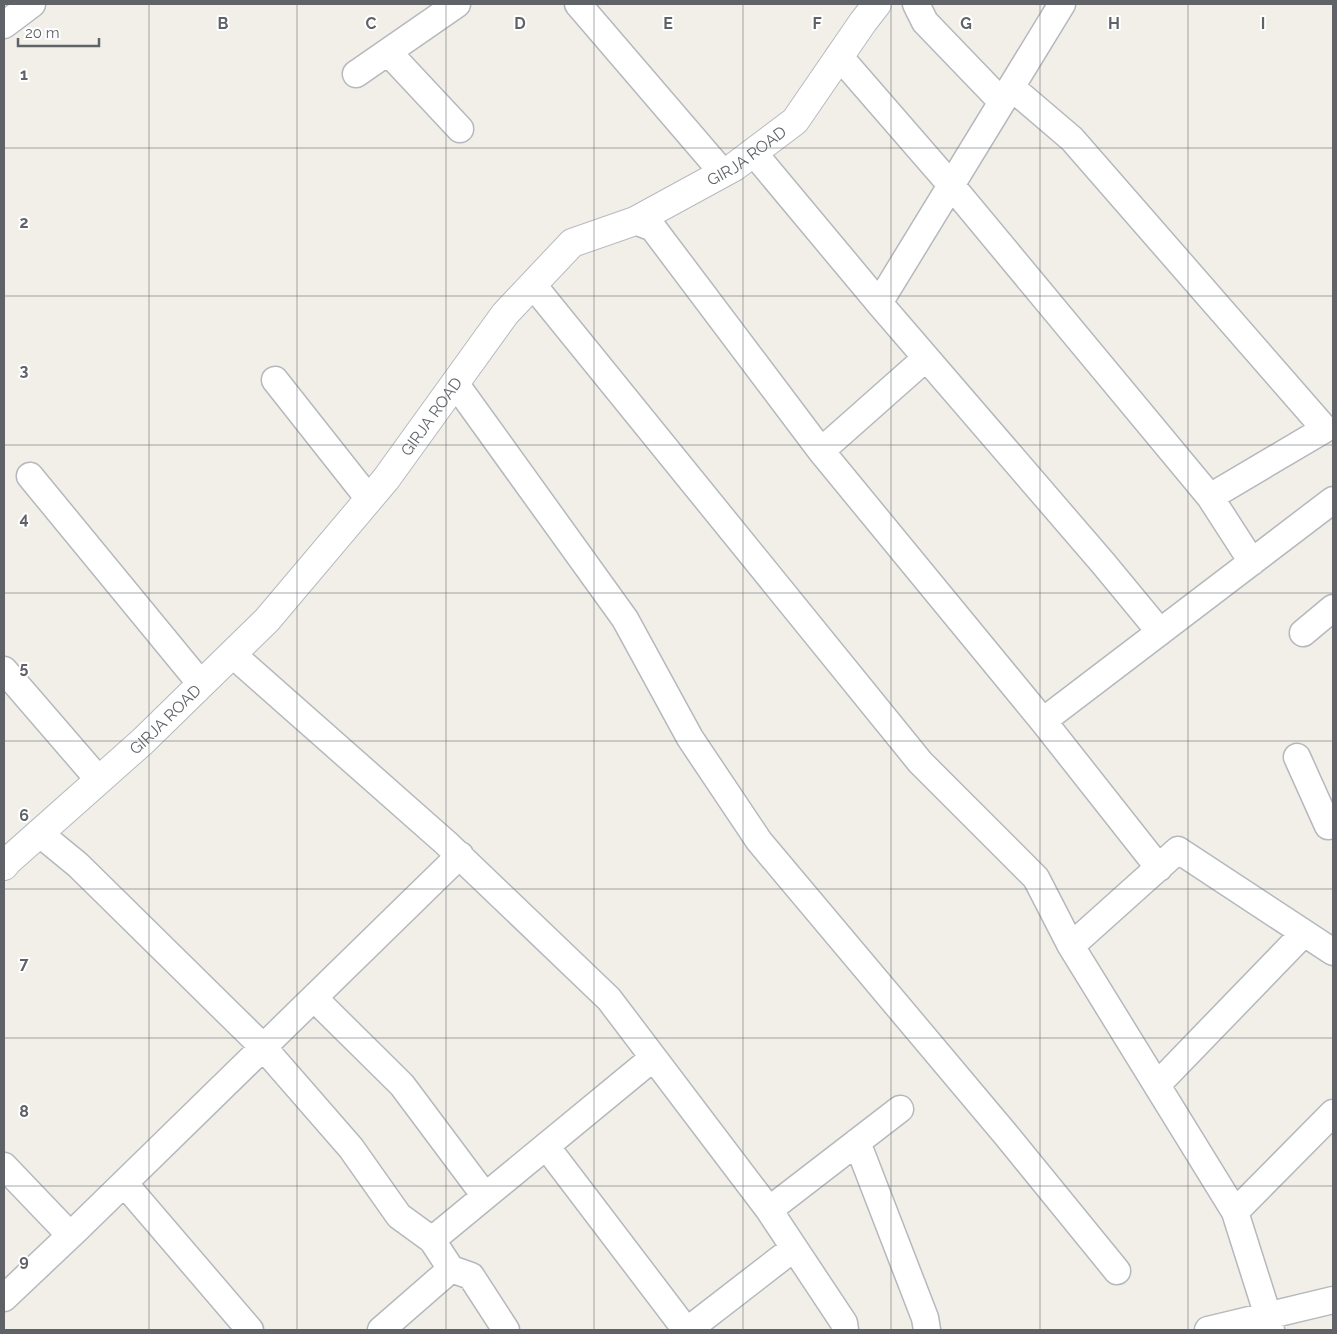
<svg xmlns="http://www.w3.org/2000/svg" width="1337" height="1334" font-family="Raleway,sans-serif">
<rect width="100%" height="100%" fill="#f1efe8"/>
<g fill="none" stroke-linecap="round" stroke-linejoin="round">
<!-- minor casing -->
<g stroke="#b5b8bc" stroke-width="29">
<path id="minor" d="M578,4L723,173
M916,4L925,22L1002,102
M1062,4L879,303L1103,563L1160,632
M4,25L32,4
M388,52L460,129
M839,56L951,185L1210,497L1252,562
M356,74L457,4
M1011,87L1072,139L1325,429L1210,497
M753,152L879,303
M635,221L653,228L821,451L926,358
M533,285L920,762L1036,878L1071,946L1235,1212
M275,380L369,499
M455,383L625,619L690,738L759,841L1007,1136L1117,1271
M821,451L1043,721L1333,500
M30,476L201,684
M1303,633L1333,608
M232,654L446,843L609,999L769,1210L844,1323L845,1330
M4,670L99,780
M1043,721L1159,868
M1297,757L1328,826L1333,825
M39,833L78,865L263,1047L351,1148L399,1216L432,1240
M1071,946L1178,850L1333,952
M314,998L402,1085L485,1196
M1157,1085L1304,933
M857,1142L925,1318L927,1330
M546,1146L686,1330
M4,1166L70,1235
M124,1183L250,1330
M769,1210L900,1109
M4,1298L78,1228L460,855
M381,1330L451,1269
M506,1330L471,1276L451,1269L432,1240L653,1058
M688,1330L794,1248
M1208,1330L1333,1300
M1271,1330L1268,1316L1235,1212L1333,1113"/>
</g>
<!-- secondary casing -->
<g stroke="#b6babf" stroke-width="30">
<g id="secondary">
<path id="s1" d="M4,866L8,861L142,742L267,620L386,479L505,314L572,243L635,221L734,167L795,121L863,22L877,4"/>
</g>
</g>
<!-- minor -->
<use href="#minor" stroke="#fff" stroke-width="26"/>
<!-- secondary -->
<use href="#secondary" stroke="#fff" stroke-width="28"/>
</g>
<!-- grid -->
<path fill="none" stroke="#5f6368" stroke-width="1" stroke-opacity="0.55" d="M149,4V1330M297,4V1330M446,4V1330M594,4V1330M743,4V1330M891,4V1330M1040,4V1330M1188,4V1330M4,148H1333M4,296H1333M4,445H1333M4,593H1333M4,741H1333M4,889H1333M4,1038H1333M4,1186H1333"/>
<g text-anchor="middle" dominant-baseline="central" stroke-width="4" stroke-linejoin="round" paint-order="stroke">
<!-- street labels -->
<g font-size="16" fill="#5f6368" stroke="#fff">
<text stroke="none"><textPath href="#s1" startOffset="1042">GIRJA ROAD</textPath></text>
<text stroke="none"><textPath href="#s1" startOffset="622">GIRJA ROAD</textPath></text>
<text stroke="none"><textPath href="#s1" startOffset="218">GIRJA ROAD</textPath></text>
</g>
</g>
<g font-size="16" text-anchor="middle" font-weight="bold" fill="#5f6368" stroke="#fff" stroke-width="4" stroke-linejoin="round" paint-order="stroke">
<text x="223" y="29">B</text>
<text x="371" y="29">C</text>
<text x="520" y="29">D</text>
<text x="668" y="29">E</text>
<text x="817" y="29">F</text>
<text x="966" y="29">G</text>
<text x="1114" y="29">H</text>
<text x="1263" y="29">I</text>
<text x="24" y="80">1</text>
<text x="24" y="228">2</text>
<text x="24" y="376">3</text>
<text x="24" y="524">4</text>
<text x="24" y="673">5</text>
<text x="24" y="821">6</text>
<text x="24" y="969">7</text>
<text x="24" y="1117">8</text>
<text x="24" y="1266">9</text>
</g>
<!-- border -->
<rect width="1337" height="1334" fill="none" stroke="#5f6368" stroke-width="10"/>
<!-- scale -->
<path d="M18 38v8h81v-8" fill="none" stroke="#5f6368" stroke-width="2.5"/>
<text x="25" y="38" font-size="15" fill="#5f6368" stroke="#ffffff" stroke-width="4" paint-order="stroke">20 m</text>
</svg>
